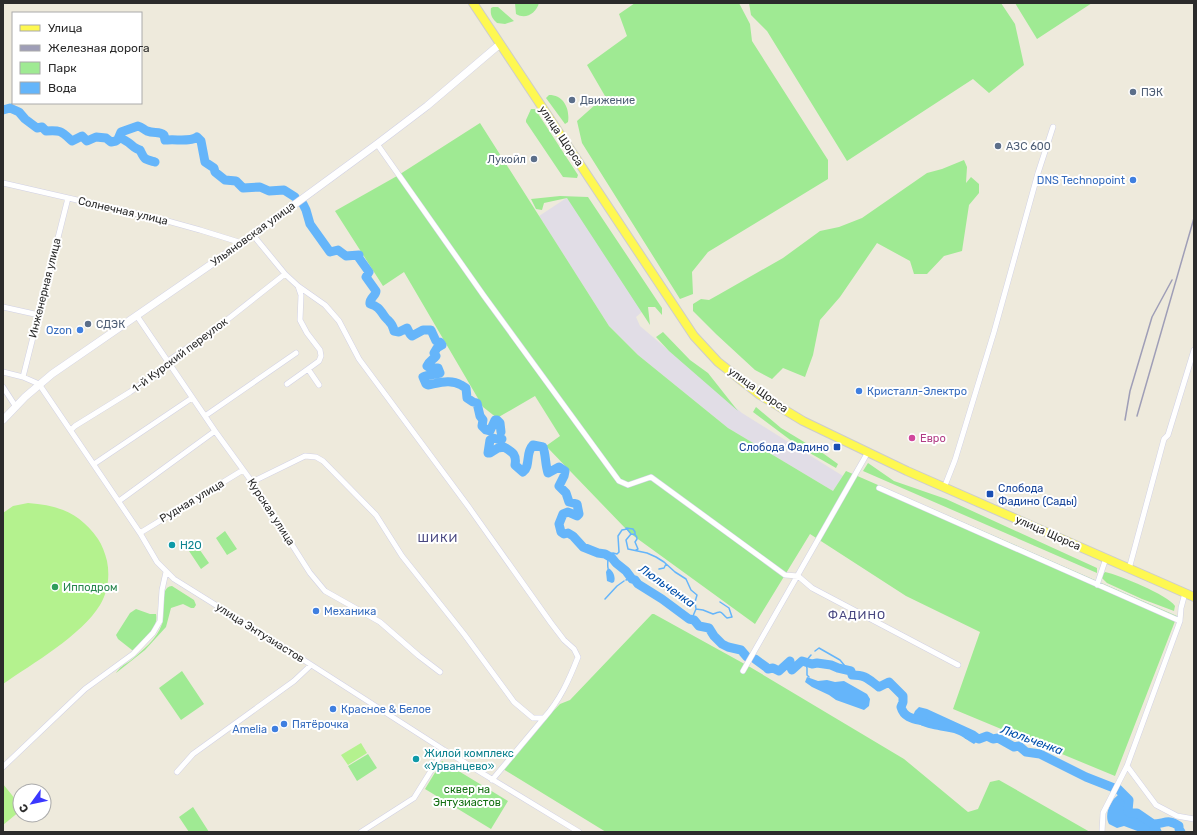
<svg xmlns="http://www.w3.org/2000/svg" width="1197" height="835" font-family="Rubik,sans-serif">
<rect width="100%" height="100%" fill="#eeeadc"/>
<!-- industrial -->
<path fill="#e1dde6" d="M568,197L643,311L636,317L640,326L742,413L843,476L833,491L728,428L638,355L609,326L539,216Z"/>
<!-- green -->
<path fill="#9fea93" d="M515,3H539C536,13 526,20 516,14Z
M635,3H739L750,24L752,41L828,160V179L708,252L692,272L693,294L680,299L582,143L577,121L605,96L587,65L627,36L619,14Z
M749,3H1001L1015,24L1024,65L989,93L973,79L847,161L767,31L751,15Z
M1015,3H1092L1037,39Z
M493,7H498L514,21L505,24L497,23C492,18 490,15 491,8Z
M549,95C564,95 570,109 568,122L565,124L546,98Z
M531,109H535L578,175L577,178L563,177L526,122V120Z
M480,123L609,326L638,355L728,428L833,491L846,471L1177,616L1115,776L953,709L980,632L906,596L810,534L755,624L631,534L626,529L546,446L560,436L535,396L497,418L483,407L404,272L383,286L335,211L397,176Z
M964,160L967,167L966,183L971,177L979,184V193L969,205L962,251L944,256L927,274H914L910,261L877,243L840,297L820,320L813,355L805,377L783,368L772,379L755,370L716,334L693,311V304L701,299L709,300L718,295L783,258L820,231L839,227L862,218L927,173L942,169Z
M560,196L588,197L662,308V315L655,307H648L650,325L567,198L544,203L542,210L536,209L531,199Z
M663,332L690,360L708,373L738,411L669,351L656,337Z
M756,407L781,428L824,454L838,464L836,468L801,448L753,412Z
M868,463L894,481L946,499L1097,568V573L863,471Z
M225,531L237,549L227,555L216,538Z
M195,543L209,563L201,569L187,548Z
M1105,572C1119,575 1168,595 1175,606L1174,611L1142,599L1107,583L1101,577Z
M172,586L194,600L196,605L194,608H191L183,604L171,608L166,627L145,650L116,673C119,668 125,664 130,661C142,651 157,639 162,624C166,614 158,587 172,586Z
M136,609L150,614H156C159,629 143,641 134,650H132L118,639L116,635L130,613Z
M652,614H654L750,667L904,759L968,812L978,809L990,782L999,780L1090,832H606L503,769L537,728L560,704L570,700Z
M182,671L204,704L181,720L159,688Z
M368,754L377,768L357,781L348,766Z
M442,761L508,801L491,829L425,789Z
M193,807L209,832H189L179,817Z"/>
<!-- pitch -->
<path fill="#b4f28e" d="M28,503C58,505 80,513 98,539C102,545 105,553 107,561C110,576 108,592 100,605C82,635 32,664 3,684V513L13,506Z
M361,743L367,753L348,765L341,755Z
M3,784L20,805V811L3,825Z"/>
<!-- water -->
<path fill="#65b5fa" d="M608,568C613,570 616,577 614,582L612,583L607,581L606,572Z
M807,677L818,681L827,680L835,682L844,681L867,694L870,699L869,706L864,710L836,700L829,695L812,687L805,682Z
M919,707L927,709L975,731L979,734V739L974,744C967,740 961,735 954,733C943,730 918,729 912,718L915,711Z
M1123,794L1129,800V812L1132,813H1137L1151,823L1159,825L1162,832H1140L1124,826L1117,828L1109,824C1104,815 1110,801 1118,795Z"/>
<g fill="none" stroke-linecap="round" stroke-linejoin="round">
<!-- stream -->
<path stroke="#65b5fa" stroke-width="1.5" d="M9,107L13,103
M626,528L633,529L635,532V534
M631,534C635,534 637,535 637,539L635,542L638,549L636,550
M608,568C607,563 609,559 607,555L613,553L617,554L619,552L618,536L622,530L627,529L631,534L626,540L628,549L647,553L656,557L664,562L675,572L686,579L691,590L697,595L695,602L696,609
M659,569L664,568L666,564
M626,580L631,578
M605,599L617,586L624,581
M690,619L693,616L696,609L703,610L713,614C723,610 720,612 727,618L732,617L729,608L720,602
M815,651L819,648L840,660L849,671
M809,677L807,675V668L805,662L811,655"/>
<!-- river -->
<path stroke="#65b5fa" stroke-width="9" d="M3,110L10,108L19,112L25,119L37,128L42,127L46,131C61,130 61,131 72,141L82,136L87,141L96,137L106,138L111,142L116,141L120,138C130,141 133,149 140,150C145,160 144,159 155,162
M118,139L121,132L138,126C142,127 143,129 147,131C154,134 159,131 164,135L165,140H167C176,139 191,142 197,137L201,141L205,162L214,168L215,172L225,180L236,181L243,188L260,187L269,191L284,190L295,197
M303,204L306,210L310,224L330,252L338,250L346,256L359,255V258L369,272L366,277L376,291C376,296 369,298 370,304C378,306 380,310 385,317C389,322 393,323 394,331L399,332L407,328L410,334L412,336L423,330H431L436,341L440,342L442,345L437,348L434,353L436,356C433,360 429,361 427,366L430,368H438L440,373C435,375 429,374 423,377L426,384L428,385C439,383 451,379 461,385C463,386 464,387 466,388L467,398L473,402L477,403L480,416L483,420L482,426L486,430L490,431L495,420H497L500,423L501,432
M502,439L501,440L493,438L490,440L488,453H490L498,448L504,447C512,452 517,454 515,465L523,472C531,466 525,453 533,445L543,447C546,455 545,464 548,473L559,467L565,471L564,476L559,486L566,493L569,502L577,504L579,514L577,516L568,512L563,514L559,524L561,532L564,534L568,533L573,536L583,547L598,553L605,554L612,558L616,563L626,571L632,579L635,580L638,584L662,599L689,619L694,620L699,626L709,628L714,636L722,644L728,647L741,650L747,657
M755,659L766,667L768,669L773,668L779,671L790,661V666L792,670L802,661L812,664L817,663L831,665L838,668L851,671L852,675C866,675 868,679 879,687L889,682L903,696V702L901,707C904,718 914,719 923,721
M968,735L979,739L987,736L993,739L998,738L1014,747L1019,746L1026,752L1040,754L1086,777L1114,788
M1118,789L1129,800L1128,811L1130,813H1137L1153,824C1164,824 1168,818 1179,826V829L1181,832"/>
<!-- street casing -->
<g stroke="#d1d1e5" stroke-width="6">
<path id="street" d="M377,144L484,296L619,481L628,485L651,477L785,575L798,576L812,588L958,665
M3,183L164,220L200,230L242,243
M298,286L301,295L300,320L307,333L320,350L321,356L319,361L308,369L319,385
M3,307L39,315
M137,316L215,431L252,482L310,573L325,591L380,622L419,656L440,672
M3,372L23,377L39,384L140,533L157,562L174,579L299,657L444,750L579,832
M23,377L68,198
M287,384L308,369
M3,387L16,407
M205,416L296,353
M71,430L75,426L130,392L165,367L168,361L218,327L285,274
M94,464L192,398
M252,482L305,456L316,457L323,461L376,515L402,556L464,634L514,702L533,718H544C560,700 569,680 578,657L574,649L564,640L551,623L468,506L359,359L339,321L325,305L298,286L285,274L253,235
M879,488L1180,621L1181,608L1185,593
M944,488L955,460L994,332L1038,173L1053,127
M119,501L215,431
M140,533L243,470
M1129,569L1164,439L1168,435L1194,350
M1097,585L1106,558
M743,671L868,452
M1127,766L1156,805L1177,816L1194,819
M3,767L85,689L133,654L153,633L160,621L162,590L166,572
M177,772L193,754L294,681L311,665
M492,780L544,718
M361,832L414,798L444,750
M1102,832L1103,813L1127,766L1180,621"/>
</g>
<!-- secondary casing -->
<g stroke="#d1d1e5" stroke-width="8">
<path id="secondary" d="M3,420L25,397L52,374L242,243L377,144L427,106L500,44"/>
</g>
<!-- primary casing -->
<g stroke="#ccc" stroke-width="10">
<path id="primary" d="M473,3L694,336L718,362L760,395L803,421L907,471L1194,597"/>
</g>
<!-- street -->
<use href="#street" stroke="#fff" stroke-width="5"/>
<!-- secondary -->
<use href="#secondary" stroke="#fff" stroke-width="7"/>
<!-- primary -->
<use href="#primary" stroke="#fef851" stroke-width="8"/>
<!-- rail -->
<path stroke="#9f9eb7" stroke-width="1.5" d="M1137,416L1194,218
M1125,420L1130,391L1152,317L1172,280"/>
</g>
<!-- markers -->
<g fill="#5c6f8a" stroke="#fff" stroke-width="1.5">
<circle cx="1133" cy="92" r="4"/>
<circle cx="572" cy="100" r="4"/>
<circle cx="998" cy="146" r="4"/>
<circle cx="534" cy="159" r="4"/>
<circle cx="88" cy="324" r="4"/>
</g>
<g fill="#3f7fe0" stroke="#fff" stroke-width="1.5">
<circle cx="1133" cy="180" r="4"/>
<circle cx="80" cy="330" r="4"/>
<circle cx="859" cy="391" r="4"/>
<circle cx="316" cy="611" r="4"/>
<circle cx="333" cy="709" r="4"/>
<circle cx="284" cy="724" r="4"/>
<circle cx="275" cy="729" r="4"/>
</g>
<circle fill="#d1479c" stroke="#fff" stroke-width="1.5" cx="912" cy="438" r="4"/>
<g fill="#1a4fb4" stroke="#fff" stroke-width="1.5">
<rect x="833" y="443" width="8" height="8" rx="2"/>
<rect x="986" y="490" width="8" height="8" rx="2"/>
</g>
<g fill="#0f9aa8" stroke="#fff" stroke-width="1.5">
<circle cx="172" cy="545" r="4"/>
<circle cx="416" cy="759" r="4"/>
</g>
<circle fill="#2e9e5b" stroke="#fff" stroke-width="1.5" cx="55" cy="587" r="4"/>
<g text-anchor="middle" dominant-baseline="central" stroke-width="4" stroke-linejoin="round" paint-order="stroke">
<!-- service labels -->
<g font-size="11" fill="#4e5e75" stroke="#fff" text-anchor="start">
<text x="1141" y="92">ПЭК</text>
<text x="580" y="100">Движение</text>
<text x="1006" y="146">АЗС 600</text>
<text x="526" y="159" text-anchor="end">Лукойл</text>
<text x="96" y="324">СДЭК</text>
</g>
<!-- street labels -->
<g font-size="11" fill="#2b2b2b" stroke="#fff">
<text transform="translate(561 136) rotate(56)">улица Щорса</text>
<text transform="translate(123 211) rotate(13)">Солнечная улица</text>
<text transform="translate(253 234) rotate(-36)">Ульяновская улица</text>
<text transform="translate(45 288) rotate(-76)">Инженерная улица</text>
<text transform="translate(180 355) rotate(-37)">1-й Курский переулок</text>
<text transform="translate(758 390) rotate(35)">улица Щорса</text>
<text transform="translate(192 501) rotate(-31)">Рудная улица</text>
<text transform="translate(271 512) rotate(57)">Курская улица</text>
<text transform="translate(1048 533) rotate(24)">улица Щорса</text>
<text transform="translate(260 633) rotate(32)">улица Энтузиастов</text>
</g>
<!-- shop labels -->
<g font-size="11" fill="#366cbe" stroke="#fff" text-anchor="start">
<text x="1125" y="180" text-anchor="end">DNS Technopoint</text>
<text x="72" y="330" text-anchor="end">Ozon</text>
<text x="867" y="391">Кристалл-Электро</text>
<text x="324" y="611">Механика</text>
<text x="341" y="709">Красное &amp; Белое</text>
<text x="292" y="724">Пятёрочка</text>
<text x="267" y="729" text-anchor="end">Amelia</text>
</g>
<!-- hotel labels -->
<g font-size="11" fill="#b23c85" stroke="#fff" text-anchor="start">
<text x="920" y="438">Евро</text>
</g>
<!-- transit labels -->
<g font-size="11" fill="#164399" stroke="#fff" text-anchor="end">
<text x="829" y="447">Слобода Фадино</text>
<text x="998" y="488" text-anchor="start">Слобода<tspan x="998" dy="13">Фадино (Сады)</tspan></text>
</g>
<!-- culture labels -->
<g font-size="11" fill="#0d838f" stroke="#fff" text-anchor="start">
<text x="180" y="545">H2O</text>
<text x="424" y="753">Жилой комплекс<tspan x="424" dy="13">«Урванцево»</tspan></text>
</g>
<!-- leisure labels -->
<g font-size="11" fill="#27864d" stroke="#fff" text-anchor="start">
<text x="63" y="587">Ипподром</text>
</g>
<!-- park labels -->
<g font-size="11" fill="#147013" stroke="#fff">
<text x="467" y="789">сквер на<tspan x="467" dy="13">Энтузиастов</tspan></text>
</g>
<!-- neighbourhood labels -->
<g font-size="12" letter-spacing="1" fill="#484780" stroke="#fff">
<text x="438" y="538">ШИКИ</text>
<text x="857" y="615">ФАДИНО</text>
</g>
<!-- water labels -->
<g font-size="12" font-style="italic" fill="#004eaa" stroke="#fff">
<text transform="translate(667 586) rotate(35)">Люльченка</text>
<text transform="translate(1032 740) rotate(20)">Люльченка</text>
</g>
</g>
<!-- border -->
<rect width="1197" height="835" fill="none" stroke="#2b2b2b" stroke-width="8"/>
<!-- legend -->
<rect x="12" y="12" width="130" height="92" fill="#ffffff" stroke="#aaaaaa"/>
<rect x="20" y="25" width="20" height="6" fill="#fef851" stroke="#aaaaaa"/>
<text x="48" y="32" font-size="12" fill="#2b2b2b">Улица</text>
<rect x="20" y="45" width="20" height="6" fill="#9f9eb7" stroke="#aaaaaa"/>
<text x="48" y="52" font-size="12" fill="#2b2b2b">Железная дорога</text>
<rect x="20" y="62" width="20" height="12" fill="#9fea93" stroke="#aaaaaa"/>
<text x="48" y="72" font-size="12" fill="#2b2b2b">Парк</text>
<rect x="20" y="82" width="20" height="12" fill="#65b5fa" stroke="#aaaaaa"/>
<text x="48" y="92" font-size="12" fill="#2b2b2b">Вода</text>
<!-- north arrow -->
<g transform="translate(32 803) rotate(237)"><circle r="19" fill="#ffffff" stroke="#aaaaaa"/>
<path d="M0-3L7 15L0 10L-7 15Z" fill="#3b38ff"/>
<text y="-6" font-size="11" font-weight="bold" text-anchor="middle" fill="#2b2b2b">С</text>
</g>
</svg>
